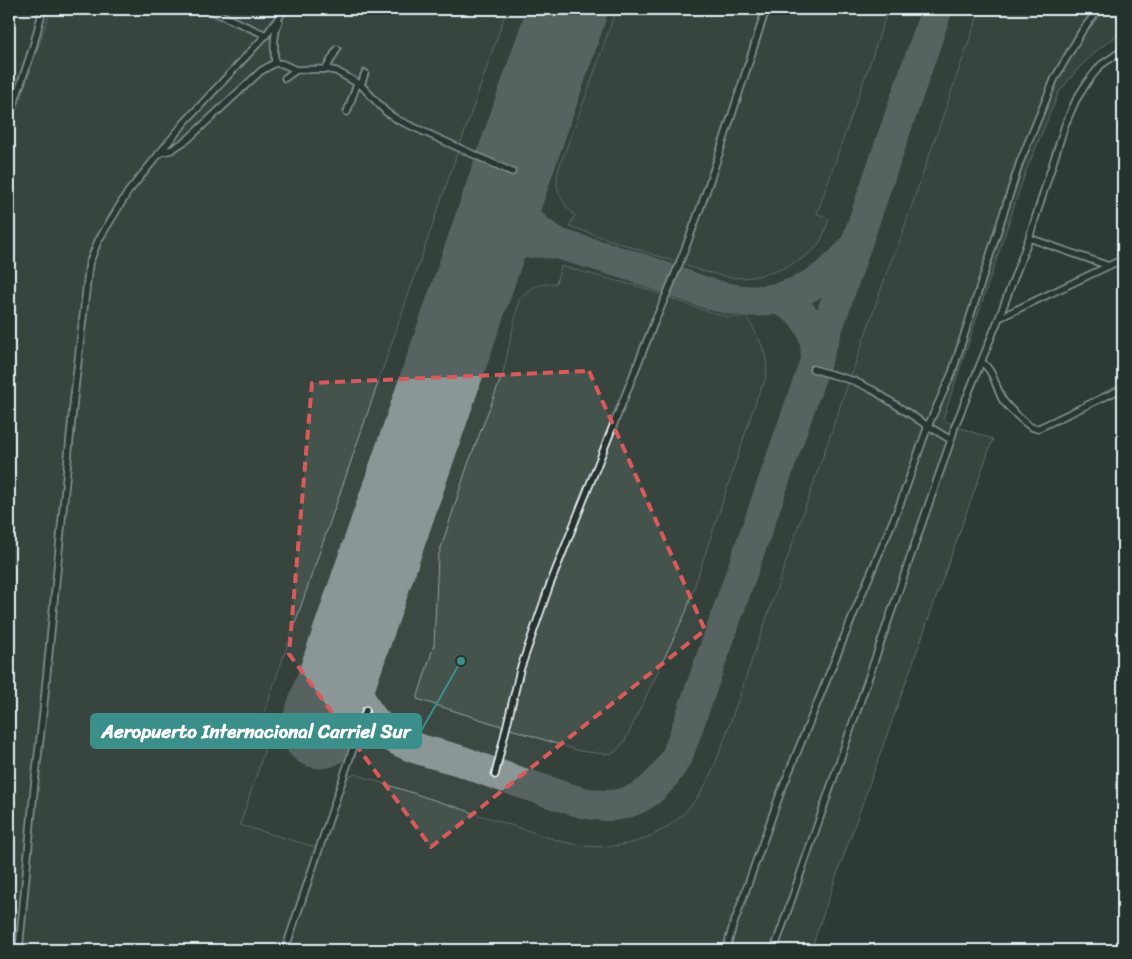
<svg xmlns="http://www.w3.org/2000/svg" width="1132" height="959" font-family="Sriracha,sans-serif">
<rect width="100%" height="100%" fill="#2e3b35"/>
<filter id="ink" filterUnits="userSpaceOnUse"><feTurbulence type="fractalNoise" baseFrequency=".02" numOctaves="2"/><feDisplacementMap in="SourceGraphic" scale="10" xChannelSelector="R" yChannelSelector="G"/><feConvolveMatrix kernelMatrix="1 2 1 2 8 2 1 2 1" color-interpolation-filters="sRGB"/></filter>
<g filter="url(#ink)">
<!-- built -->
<path fill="#3b4843" d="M9,9H1123V31L1099,49L1078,69L1059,92L1026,171L943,419L955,426L993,439L834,883L811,950H9Z"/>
<!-- green -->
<path fill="#45524e" stroke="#96a2a3" d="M51,9H507L261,722L270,734L240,825L319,848L341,780L355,774L556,840C566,842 576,845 586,846C633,850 672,833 699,795C710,779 716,761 723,743L889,266L899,242L980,9H1123V31L1099,49L1078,69L1059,92L1026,171L943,419L955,426L993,439L834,883L811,950H9V132Z
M616,9H888L868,69L817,213L829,219C826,227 823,238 818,245C804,263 764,278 741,278C728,278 715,274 702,271L569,226L575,216C565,206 556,194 557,179C557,166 570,141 574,128C589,89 602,49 616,9Z
M561,266L644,288L697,308L728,317H747C757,336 772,357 765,380C763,386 759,392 757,398L686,612L625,741L614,753L605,754L579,751L417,699L434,645L438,557L468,464L503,373L519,300C528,286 540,284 556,283Z"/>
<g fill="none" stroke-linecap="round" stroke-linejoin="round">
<!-- taxiway -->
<path stroke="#8b9696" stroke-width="31" d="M514,165L507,174C518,209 525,226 559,244C588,253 618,261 647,271C672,280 696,291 722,297C774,310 818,290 851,251
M473,284L474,271C488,255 513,242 535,242C543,242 551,243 559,244
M778,299C806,311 818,330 816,360
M353,631C351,663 351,692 372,718C378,725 384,732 391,736C413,751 442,754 467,763C493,774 519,782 546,791C568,798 591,808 616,805C646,801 665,779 678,754L813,369L937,9"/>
<!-- runway -->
<path stroke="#8b9696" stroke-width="79" d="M320,729L568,9"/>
<!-- service casing -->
<g stroke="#e8f1f8" stroke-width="9">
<path id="service" d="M207,9L266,35
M275,63C274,47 273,35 279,21
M326,69L337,49
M285,78L296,70
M361,85L365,73
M347,112L357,84
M9,119L33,47L43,9
M159,153L171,150L187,140L261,71L275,63L283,64L296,70L326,69L336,71L361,85L386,112L398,120L512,172
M1029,238L1109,266
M999,318L1123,259
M981,362C993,369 996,387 1002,399C1006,405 1027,427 1034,428C1037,429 1038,428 1041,427L1119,390
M813,369L854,381L873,390L928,426L951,440
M495,775L520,670L549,587L654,323C700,222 732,114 766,9
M19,950L34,790L43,713L74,397L89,264L98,241L128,192L185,122L266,35L285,9
M285,950L366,710
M726,950L732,929L780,794L859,601L900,504L928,426L952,373L1020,162L1055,78L1082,31L1099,9
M774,950L951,440L955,426L999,318L1029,238L1065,125L1076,100L1088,81L1101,65L1123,50"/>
</g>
<!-- service -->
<use href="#service" stroke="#26332d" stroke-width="5.5"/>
</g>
</g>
<!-- marked area -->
<path d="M0 0H1132V959H0ZM589,371L705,630L431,847L289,654L312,383Z" fill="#2e3b35" fill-opacity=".55" fill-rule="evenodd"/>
<path fill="none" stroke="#da5a5c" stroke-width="4" stroke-dasharray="10 6" stroke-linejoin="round" d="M589,371L705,630L431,847L289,654L312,383Z"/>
<!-- callouts -->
<path fill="none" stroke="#3a8f8a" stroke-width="2" d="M461 661L421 731"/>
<circle fill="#3a8f8a" stroke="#26332d" stroke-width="2" cx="461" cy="661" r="5"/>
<rect fill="#3a8f8a" stroke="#3a8f8a" stroke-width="2" x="91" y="714" width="330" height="34" rx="5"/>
<g font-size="19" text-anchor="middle" font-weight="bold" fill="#fff">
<text x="256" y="738">Aeropuerto Internacional Carriel Sur</text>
</g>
<!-- margin -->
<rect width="1132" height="959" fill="none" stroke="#26332d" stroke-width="30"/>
<rect x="15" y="15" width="1102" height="929" fill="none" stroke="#e8f1f8" stroke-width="2" filter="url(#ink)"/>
</svg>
